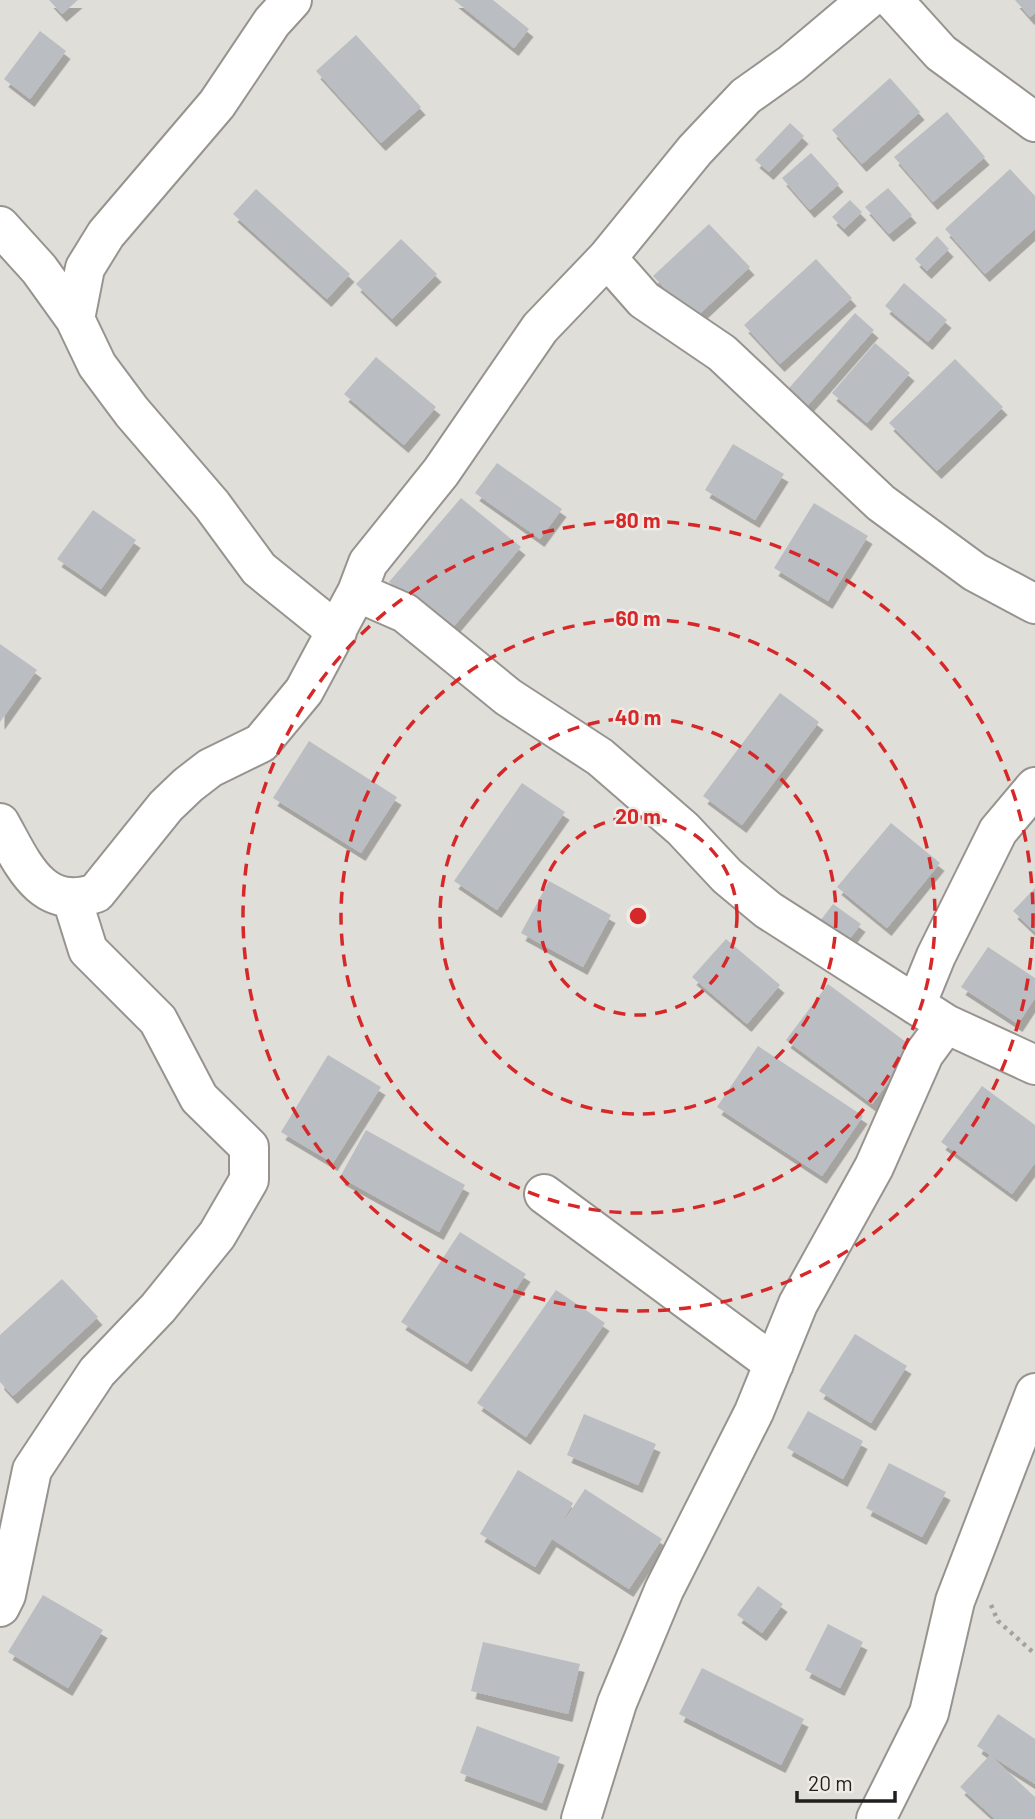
<svg xmlns="http://www.w3.org/2000/svg" width="1035" height="1819" font-family="Barlow,sans-serif">
<defs>
<filter id="shadow"><feDropShadow dx="4.5" dy="8" stdDeviation="0" flood-color="#0004"/></filter>
</defs>
<rect width="100%" height="100%" fill="#e0ded9"/>
<!-- building -->
<path fill="#babdc1" filter="url(#shadow)" d="M49,0H78L62,14Z
M454,0H493L529,29L514,48Z
M1015,0H1035V13L1030,17Z
M40,31L66,51L30,99L4,79Z
M356,35L421,107L381,143L316,71Z
M890,78L920,112L862,164L832,130Z
M947,112L985,157L933,202L894,157Z
M790,123L804,136L769,172L755,160Z
M811,153L839,184L810,210L782,178Z
M1010,169L1035,196V229L985,274L945,229Z
M888,188L912,215L889,234L865,207Z
M256,189L350,274L327,299L233,214Z
M850,200L862,212L844,229L832,217Z
M709,224L750,267L694,319L653,276Z
M937,236L949,249L927,271L915,259Z
M401,239L437,274L392,319L356,284Z
M816,259L852,298L780,364L744,325Z
M904,283L947,320L928,342L885,306Z
M855,313L874,330L802,412L783,395Z
M875,343L910,373L867,423L832,393Z
M376,357L436,407L404,445L344,394Z
M955,359L1003,407L937,471L889,423Z
M733,444L784,474L755,520L705,490Z
M497,463L562,509L540,539L475,493Z
M461,498L521,547L449,632L389,582Z
M814,503L868,536L828,601L774,568Z
M93,510L136,540L101,589L57,559Z
M0,644L37,670L0,722Z
M780,693L819,722L742,825L703,796Z
M309,741L397,797L361,853L273,798Z
M522,783L565,812L497,910L454,881Z
M891,823L940,863L887,928L837,887Z
M549,881L611,915L583,967L521,933Z
M1035,888V932L1013,911Z
M833,904L861,924L845,945L817,925Z
M726,939L780,985L747,1024L692,977Z
M988,947L1035,978V998L1018,1024L961,987Z
M828,984L914,1048L872,1104L786,1040Z
M758,1046L863,1116L822,1176L717,1107Z
M328,1055L381,1087L333,1163L281,1132Z
M982,1086L1035,1125V1163L1012,1194L941,1142Z
M366,1130L465,1185L439,1232L340,1177Z
M460,1232L526,1274L467,1364L401,1322Z
M62,1279L98,1317L13,1396L0,1382V1335Z
M556,1290L605,1323L526,1437L477,1403Z
M855,1334L907,1366L871,1423L819,1391Z
M808,1411L863,1441L843,1479L787,1448Z
M584,1414L656,1444L638,1485L567,1455Z
M889,1463L946,1492L922,1537L866,1508Z
M518,1470L573,1503L558,1530L585,1489L662,1539L629,1589L552,1539L535,1567L480,1534Z
M758,1586L783,1604L762,1633L737,1615Z
M43,1595L103,1630L68,1688L8,1652Z
M828,1624L863,1642L840,1688L805,1670Z
M483,1642L580,1664L568,1714L471,1691Z
M702,1668L804,1719L781,1765L679,1714Z
M998,1714L1035,1739V1784L990,1755L1035,1797V1819H995L960,1787L990,1755L977,1746Z
M477,1726L560,1757L542,1803L460,1773Z"/>
<g fill="none" stroke-linecap="round" stroke-linejoin="round">
<!-- minor casing -->
<g stroke="#979490" stroke-width="42">
<path id="minor" d="M893,0L941,53L1035,122
M0,226L39,269L75,319L97,365L132,412L212,505L259,569L337,632
M607,258L644,300L722,353L881,503L975,572L1035,604
M75,319L85,268L106,234L217,104L272,22L292,0
M357,592L405,613L508,697L600,757L683,829L727,876L768,910L946,1024L1035,1065
M0,823C23,864 41,912 96,893L166,806L188,785L210,768L261,743L304,691L357,592L368,563L441,472L540,328L607,258L695,150L746,96L791,64L867,0
M916,1005L936,956L998,831L1035,787
M544,1194L774,1364
M0,1607L6,1595L32,1470L97,1372L158,1308L217,1235L249,1180V1147L199,1098L158,1020L88,950L72,899
M581,1819L617,1703L664,1590L754,1412L798,1304L874,1167L924,1054L946,1024
M876,1819L929,1713L955,1601L1035,1393"/>
</g>
<!-- path -->
<path stroke="#a3a29e" stroke-width="4.5" stroke-dasharray="3.5 5" stroke-linecap="butt" d="M991,1605L998,1621L1035,1654"/>
<!-- minor -->
<use href="#minor" stroke="#fff" stroke-width="38"/>
</g>
<!-- distance rings -->
<g fill="none" stroke="#d62828" stroke-width="3.5" stroke-dasharray="12 9">
<circle cx="638" cy="916" r="99"/>
<circle cx="638" cy="916" r="198"/>
<circle cx="638" cy="916" r="297"/>
<circle cx="638" cy="916" r="395"/>
</g>
<circle cx="638" cy="916" r="10" fill="#d62828" stroke="#eeebe6" stroke-width="3.5"/>
<g font-size="21" text-anchor="middle" font-weight="bold" fill="#d62828" stroke="#eeebe6" stroke-width="5" stroke-linejoin="round" paint-order="stroke">
<text x="638" y="528">80 m</text>
<text x="638" y="626">60 m</text>
<text x="638" y="725">40 m</text>
<text x="638" y="824">20 m</text>
</g>
<!-- scale -->
<path d="M797 1791v10h98v-10" fill="none" stroke="#201f1d" stroke-width="3.5"/>
<text x="808" y="1791" font-size="21" fill="#201f1d" stroke="#eeebe6" stroke-width="5" paint-order="stroke">20 m</text>
</svg>
